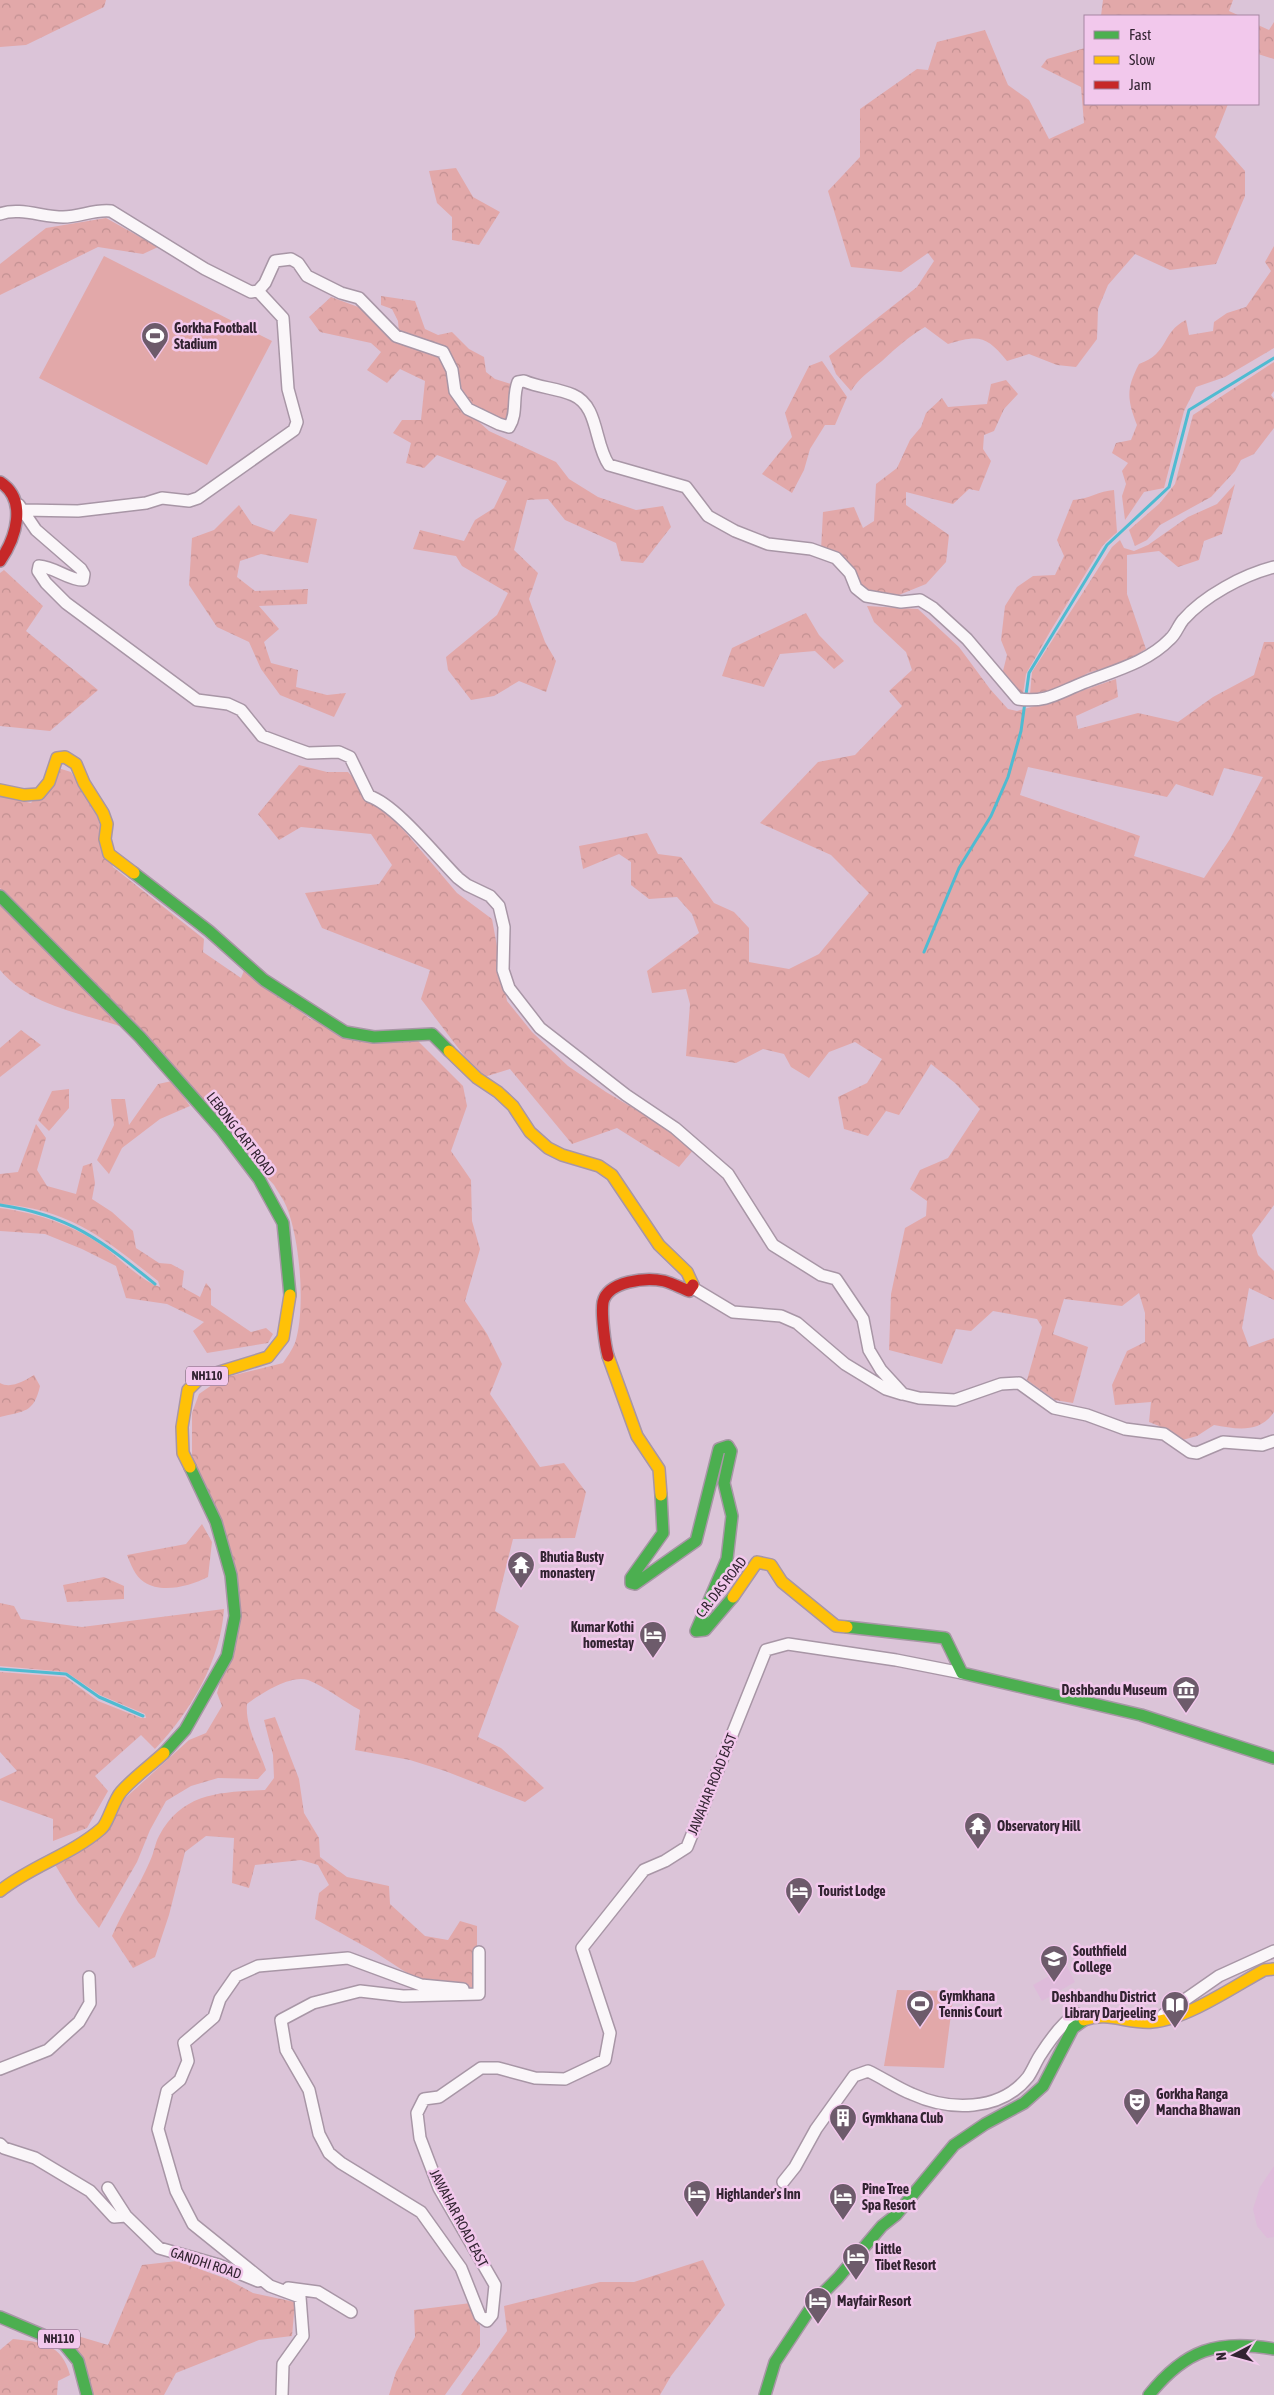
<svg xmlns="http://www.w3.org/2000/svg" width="1274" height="2395" font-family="'Asap Condensed',sans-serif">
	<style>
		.built { fill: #debbda }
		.forest { fill: url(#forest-crowns); fill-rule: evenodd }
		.park { fill: #e2a8a9 }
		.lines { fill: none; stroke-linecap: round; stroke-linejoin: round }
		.stream { stroke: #4fbbd1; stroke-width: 3 }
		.street-casing { stroke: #a896a6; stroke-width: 14 }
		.fast-casing { stroke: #a896a6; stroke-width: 14 }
		.slow-casing { stroke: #a896a6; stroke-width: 14 }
		.jam-casing { stroke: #a896a6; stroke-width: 14 }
		.street { stroke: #faf6f9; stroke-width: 11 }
		.fast { stroke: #4caf50; stroke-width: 11 }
		.slow { stroke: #ffc107; stroke-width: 11 }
		.jam { stroke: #c62828; stroke-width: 11 }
		.labels { text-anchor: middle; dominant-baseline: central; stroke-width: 5; stroke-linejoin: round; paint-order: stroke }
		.shield { fill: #f2c8ec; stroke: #6c5469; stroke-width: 1 }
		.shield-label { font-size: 12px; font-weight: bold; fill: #322331 }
		.poi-label { font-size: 14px; font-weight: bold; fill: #322331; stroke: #f2c8ec; text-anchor: start }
		.street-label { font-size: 14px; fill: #322331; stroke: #f2c8ec }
	</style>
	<defs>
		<pattern id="forest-crowns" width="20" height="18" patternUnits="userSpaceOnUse" patternTransform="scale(1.25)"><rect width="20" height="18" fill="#e2a8a9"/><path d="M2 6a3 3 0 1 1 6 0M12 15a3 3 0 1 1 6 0" fill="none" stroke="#c29092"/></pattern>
	</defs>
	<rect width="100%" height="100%" fill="#dbc4d8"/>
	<path class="built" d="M1067 1966 1075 1982 1042 2001 1033 1985Z
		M1274 2166V2237L1267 2238 1257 2226 1253 2209 1260 2187Z"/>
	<path class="forest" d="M0 0H106L104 7 26 45 0 47Z
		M1103 0H1233L1229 11 1240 16H1101Z
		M1274 22V59L1258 54V25L1269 30Z
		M985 30 1008 85 1029 100 1049 139 1084 123 1081 87 1041 67 1047 59 1085 48V104H1228L1215 137 1245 171V196L1216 264 1170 270 1135 254 1108 285 1098 309 1097 339 1076 367 1057 365 1029 354 1007 361C987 336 979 334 948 344L925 327C908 337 896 348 882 361 870 371 860 377 851 391L836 374 829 356 917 287 934 261 928 253 901 272 851 267 828 191 860 157V109L917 69 928 70 937 42Z
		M456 168 473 197 500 212 479 245 452 240V217L437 203 429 171Z
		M106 218 158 247 143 254 98 247 0 295V264L46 228Z
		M1274 246V348L1225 377 1196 387 1184 411 1164 488 1144 492 1125 520 1122 496 1126 484 1122 471 1128 463 1112 453 1116 443 1131 440 1137 425C1127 399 1126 389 1139 364 1170 353 1161 332 1186 320L1189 335 1213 331 1214 322 1227 313 1246 307 1271 271 1265 262Z
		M381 296 415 301 425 329 438 335 452 332 469 349 484 357 486 372 495 379 511 384 510 418 503 421C468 404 465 403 454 365L399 333 398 321 392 309 381 305Z
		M331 297 361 308 381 326 441 355 469 413 489 431 556 462 569 479 598 497 636 510 663 506 671 527 643 563 621 561 616 543 565 520 548 499 527 500 514 550 538 573 529 599 545 642 556 661 546 692 519 681 494 696 471 700 448 670 446 657 497 615 508 593 462 566 456 556 413 549 420 530 464 541 475 520 494 508 507 481 437 455 424 468 406 463 411 443 393 433 402 420H421L425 381 400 369 387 383 367 370 381 352 371 343 320 332 309 317Z
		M822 361 847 397 835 425H825L810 449 804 470 792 493 762 474 792 437 785 413 809 366Z
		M1274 362V391L1271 395 1274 399V428L1254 454 1241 460 1235 471 1211 497 1160 525 1147 540 1135 546 1129 530 1160 503 1175 484 1193 415Z
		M1006 380 1018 394 1004 409 994 431 984 435 983 449 991 461 979 491 969 489 953 504 906 492V505L949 535 946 562 926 584 894 597 863 591 821 550 823 512 854 507 863 528 874 521 876 484 897 468 910 440 921 427 926 413 942 398 948 407 987 404 991 384Z
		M1235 484 1222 534 1204 541 1199 560 1178 567 1159 551 1127 555V594L1146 649 1124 662 1088 673 1058 691 1040 696 1030 694 1032 672 1112 547 1120 540 1124 548 1134 551 1148 545 1188 517 1217 504Z
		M1114 490 1117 532 1103 545 1051 630 1026 674 1023 694H1017L1002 675 1007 655 1001 640 1005 606 1017 587 1033 576 1055 575 1064 556 1057 540 1073 500C1089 499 1099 491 1114 490Z
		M239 505 252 524 274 532 290 514 317 519 308 563 261 554 240 561 237 577 255 591 308 589 307 604 259 606 279 629 264 642 271 663 298 670 296 687 327 695 346 693 334 717 280 695 261 669 249 642 217 627 189 585 192 538 214 530Z
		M4 570 43 606 26 631 98 690 50 731 0 726V573Z
		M867 606 918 609 959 647 990 689 1008 709 1017 711 1049 702 1116 679 1118 697 1076 716 1078 729 1138 713 1178 722 1213 697 1254 675 1264 642H1274V1205L1252 1235 1258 1255 1274 1271V1300L1249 1288 1242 1328 1249 1347 1274 1338V1412C1259 1434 1236 1429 1214 1425L1197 1436 1168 1444 1159 1426 1149 1422 1151 1402 1115 1405 1112 1385 1127 1351 1145 1342V1313L1139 1293 1122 1306 1064 1299 1053 1334 1088 1347 1073 1403 1055 1400 1027 1380 1042 1327 1037 1319 993 1311 971 1331 956 1329 942 1364 889 1350 891 1294 905 1228 926 1216 927 1201 910 1189 920 1170 948 1158 980 1109 955 1083 931 1064 899 1115 886 1111 868 1136 844 1129 838 1097 867 1083 882 1059 855 1042 829 1052 809 1078 791 1067 784 1054 763 1049 736 1063 686 1056 690 1004 686 989 652 993 647 971 699 933 692 914 677 897 649 899 631 885V862L619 854 583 869 579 846 647 833 658 854 681 857 714 903 734 912 749 928V962L789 969 819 954 869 893 831 855 760 823 818 762 855 755 902 706 889 691 912 670 906 652 874 622ZM1028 767 1167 797 1176 784 1213 796 1224 768 1263 777 1230 839 1204 878 1134 856 1140 836 1020 795Z
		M806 613 819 635 844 661 834 669 815 651 780 654 764 687 722 676 732 648Z
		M299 765 327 772H348L407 834 457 893 492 919 507 1001 532 1032 568 1066 606 1092 674 1132 694 1149 679 1167 617 1128 572 1144 510 1069 481 1078 421 999 430 970 322 928 305 893 379 884 392 865 371 834 301 827 279 840 258 814Z
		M58 768 71 772 97 816 113 867 204 939 203 952 241 978 245 968 310 1019 416 1039 463 1086 467 1106 451 1151 471 1180 472 1221 480 1249 465 1301 487 1334 502 1364 490 1394 540 1467 564 1463 586 1492 575 1538 513 1539 495 1611 519 1626 478 1737 501 1748 544 1788 525 1802 445 1771 410 1760 355 1750 360 1710C343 1701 326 1687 308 1680 291 1674 260 1694 247 1704 245 1727 259 1748 266 1770L258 1779 218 1778 191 1786 166 1801 150 1830 137 1862 99 1928 78 1902 54 1863 189 1740 206 1733 222 1706 217 1693 238 1617 192 1455V1413L199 1394 222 1378 283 1363C287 1357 292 1350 295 1343 306 1309 300 1241 287 1208 284 1200 278 1192 274 1185L0 888V795L31 803Z
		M0 904 120 1026C79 1013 29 1005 0 970Z
		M21 1030 41 1045 0 1077V1048Z
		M172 1081 190 1106 160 1119 122 1148 109 1174 97 1160 114 1125 111 1099H125L129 1125 158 1084Z
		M69 1089V1108L49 1131 38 1120 52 1091Z
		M36 1124 46 1138 37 1170 47 1186 76 1194 83 1166 92 1163 95 1183 92 1199 112 1212 133 1231 136 1248 159 1263 171 1264 184 1271 182 1287 200 1297 206 1283 211 1289V1305L251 1332 266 1328 273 1334 268 1343 207 1353 193 1331 204 1322 167 1304 126 1298 116 1266 82 1249 45 1234 0 1231V1208C38 1213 76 1226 107 1249 121 1260 143 1282 160 1287L158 1281C105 1239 70 1209 0 1204V1174L18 1172Z
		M34 1375 40 1386C34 1413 24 1411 0 1417V1383C11 1389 24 1381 34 1375Z
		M202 1524 212 1542 208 1577C190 1586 162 1594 144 1582 135 1576 131 1565 127 1555L186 1544Z
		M104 1577 124 1586V1599L67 1602 63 1585Z
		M0 1603 14 1606 21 1619 82 1627 224 1609C221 1660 190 1713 155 1749L141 1735 95 1776 108 1791 87 1828 53 1841V1819L0 1800V1779L17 1771 0 1752V1672L65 1677 98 1701 141 1718H146L145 1714 100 1695 66 1672 0 1666Z
		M275 1717 299 1779 304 1813 319 1838 320 1857 347 1877 389 1886 390 1904 425 1936 448 1940 460 1921 477 1926V1989L454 1983 421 1982 373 1951 315 1919 319 1893 329 1885 318 1865 301 1860 255 1865 249 1888 232 1883 234 1838 206 1836 185 1852 169 1915 155 1957 133 1968 112 1936C123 1910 139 1887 150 1861 154 1853 155 1843 159 1836 182 1792 221 1792 265 1790L274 1778 273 1755 264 1720Z
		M703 2260 725 2305 671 2376 660 2395H461L507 2331 504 2306 600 2282H634Z
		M177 2261 227 2279 253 2293 295 2302 292 2336 259 2340 176 2373 164 2395H91L54 2329 108 2345 142 2265Z
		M471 2303 480 2326V2346L445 2395H389L396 2372 415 2337 414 2310Z
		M13 2339C42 2342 62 2344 70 2375L58 2381 57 2395H0V2350Z"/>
	<path class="park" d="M104 256 272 341 207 465 39 378Z
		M897 1990 954 1991 944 2068 884 2066Z"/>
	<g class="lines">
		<path class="stream" d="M924 952 959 868 991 816 1008 777 1021 731 1029 673 1107 545 1169 487 1189 410 1274 358
			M0 1205C70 1215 102 1241 155 1284
			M0 1669 66 1674 99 1697 143 1716"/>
		<defs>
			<path id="street" d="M0 214C19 207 43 217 63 217 80 217 94 209 111 211L205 269 251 292 258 291 265 283 275 261 291 259 298 263 307 276 341 293 359 298 396 336 443 352 452 370 455 391 468 409 499 424 509 427C518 413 512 397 518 382L524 381C540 388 557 388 573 395 599 406 594 444 609 465L686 487 708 516 735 531 768 544 811 549 836 558 850 573 856 588 866 596 901 602 920 600 933 608 967 639 1018 699C1046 703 1058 693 1083 683 1113 671 1147 663 1170 639 1176 634 1178 626 1183 620 1204 596 1243 575 1274 567
				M19 505 36 530 81 569 84 574 83 580C68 580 55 567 39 566L38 571 46 583 66 603 197 700 228 704 241 710 262 736 294 748 308 753 339 752 350 757 369 796C396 805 436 856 458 878L467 885 490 896 499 906 504 927 503 970 509 988 540 1028 626 1095 675 1128 728 1174 773 1245 821 1275 836 1279 863 1319 869 1350 881 1370 903 1394 919 1398 955 1400 1001 1384 1019 1383 1054 1408 1087 1415 1125 1429 1164 1434 1190 1452 1197 1453 1223 1442 1262 1445 1274 1441
				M23 510 78 511 146 503 162 498 189 501 198 498 294 430 297 422 288 389 283 318 258 291
				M693 1288 733 1312 781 1316 797 1323 845 1364 886 1389 902 1394
				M479 1952V1994
				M479 1994 403 1996 360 1991 313 2003 281 2020 286 2050 309 2090 319 2134 329 2153 341 2163 421 2212 461 2268 480 2316 487 2321 492 2315 495 2285 439 2188 420 2138 417 2113 424 2099 439 2097 481 2068H498L535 2078 565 2079 605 2060 610 2033 582 1948 644 1870 665 1861 687 1847 766 1650 788 1644 896 1660 962 1673
				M1163 2015 1219 1976 1274 1951
				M0 2069 48 2050 79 2022 90 2003 89 1977
				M0 2144 4 2148 35 2158 90 2191 114 2217 126 2216 159 2248 219 2265 258 2281
				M783 2182 795 2167 816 2129 854 2076 868 2071C883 2078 897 2088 912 2094 949 2111 1000 2112 1028 2077 1033 2070 1036 2061 1041 2054 1050 2040 1062 2023 1076 2014L1086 2017
				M108 2188 126 2216
				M288 2288 318 2292 351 2312
				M282 2395 283 2364 303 2336 300 2297 270 2286 193 2224 176 2191 158 2129 167 2091 180 2080 188 2061 184 2043 214 2017 220 1999 236 1976 258 1966 348 1958 421 1985 463 1989"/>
			<path id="fast" d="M134 873 209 931 264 980 345 1032 374 1037 432 1034 449 1051
				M0 896 140 1037 221 1129 259 1179 283 1223 290 1295
				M661 1495 663 1533 631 1578V1583L635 1584 696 1541 719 1449 728 1446 731 1451 724 1483 732 1516 727 1559 696 1631 705 1630 733 1597
				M847 1627 945 1638 962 1673 1141 1715 1274 1758
				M164 1753 185 1730 227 1656 235 1616 231 1575 216 1522 190 1467
				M0 2317 64 2344 78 2361 87 2395
				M765 2395 775 2362 816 2300 838 2278 882 2226 896 2215 954 2145 985 2124 1024 2103 1043 2086 1073 2028 1084 2020
				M1149 2395C1185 2350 1217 2339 1274 2349"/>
			<path id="slow" d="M0 790 24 795 39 794 49 782 57 758 65 757 76 764 84 783 103 813 107 824 105 839 109 854 134 873
				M449 1051 477 1078 498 1092 513 1106 530 1132 548 1148 562 1155 599 1166 612 1175 659 1245 687 1272 693 1285
				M608 1356 637 1436 659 1469 661 1495
				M190 1467 183 1453 182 1427 188 1390 200 1378 268 1357 283 1338 290 1295
				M733 1597 757 1562 771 1565 782 1582 836 1626 847 1627
				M0 1891C31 1866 71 1855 101 1829 108 1824 113 1801 121 1792 133 1778 150 1766 164 1753
				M1084 2020C1107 2011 1129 2024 1152 2022 1185 2020 1235 1986 1264 1970L1274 1969"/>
			<path id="jam" d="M0 482C28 500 16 538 0 561
				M608 1356C605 1345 601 1314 603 1302 608 1281 646 1277 664 1281 672 1283 681 1288 689 1291L693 1285"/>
		</defs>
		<use href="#street" class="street-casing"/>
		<use href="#fast" class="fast-casing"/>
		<use href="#slow" class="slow-casing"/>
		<use href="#jam" class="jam-casing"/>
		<use href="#street" class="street"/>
		<use href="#fast" class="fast"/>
		<use href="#slow" class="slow"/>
		<use href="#jam" class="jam"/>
	</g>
	<defs>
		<symbol id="stadium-pin" viewBox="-11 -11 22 30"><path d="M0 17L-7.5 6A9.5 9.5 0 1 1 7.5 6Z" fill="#6d5b6b" stroke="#f2c8ec"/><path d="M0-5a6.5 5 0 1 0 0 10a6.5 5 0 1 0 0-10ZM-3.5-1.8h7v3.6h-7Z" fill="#fff"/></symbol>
		<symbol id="temple-pin" viewBox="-11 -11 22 30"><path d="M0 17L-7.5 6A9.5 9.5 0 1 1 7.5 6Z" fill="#6d5b6b" stroke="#f2c8ec"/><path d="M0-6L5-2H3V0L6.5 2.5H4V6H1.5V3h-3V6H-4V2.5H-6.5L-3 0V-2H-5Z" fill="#fff"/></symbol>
		<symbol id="hotel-pin" viewBox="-11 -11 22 30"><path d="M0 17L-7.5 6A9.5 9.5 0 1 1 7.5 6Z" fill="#6d5b6b" stroke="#f2c8ec"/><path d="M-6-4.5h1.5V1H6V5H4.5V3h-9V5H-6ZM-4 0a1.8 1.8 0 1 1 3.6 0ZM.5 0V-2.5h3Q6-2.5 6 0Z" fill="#fff"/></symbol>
		<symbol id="museum-pin" viewBox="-11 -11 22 30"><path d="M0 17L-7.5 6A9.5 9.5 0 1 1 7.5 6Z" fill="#6d5b6b" stroke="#f2c8ec"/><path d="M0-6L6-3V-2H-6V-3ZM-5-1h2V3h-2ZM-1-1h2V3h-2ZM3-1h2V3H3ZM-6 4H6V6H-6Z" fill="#fff"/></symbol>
		<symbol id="university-pin" viewBox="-11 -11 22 30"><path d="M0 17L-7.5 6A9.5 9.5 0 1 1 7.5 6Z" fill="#6d5b6b" stroke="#f2c8ec"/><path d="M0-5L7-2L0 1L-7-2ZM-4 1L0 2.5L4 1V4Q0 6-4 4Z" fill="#fff"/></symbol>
		<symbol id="library-pin" viewBox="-11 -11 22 30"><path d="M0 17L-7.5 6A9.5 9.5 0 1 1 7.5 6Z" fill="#6d5b6b" stroke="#f2c8ec"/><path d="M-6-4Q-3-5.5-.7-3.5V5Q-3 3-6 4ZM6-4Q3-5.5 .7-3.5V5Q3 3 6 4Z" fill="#fff"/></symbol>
		<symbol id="theatre-pin" viewBox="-11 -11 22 30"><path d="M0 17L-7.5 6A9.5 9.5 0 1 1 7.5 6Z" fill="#6d5b6b" stroke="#f2c8ec"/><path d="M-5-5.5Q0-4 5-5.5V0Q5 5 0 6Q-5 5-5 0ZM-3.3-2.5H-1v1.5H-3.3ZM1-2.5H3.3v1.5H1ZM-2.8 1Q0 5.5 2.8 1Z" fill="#fff"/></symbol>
		<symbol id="building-pin" viewBox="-11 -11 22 30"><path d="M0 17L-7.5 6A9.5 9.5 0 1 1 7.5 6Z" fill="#6d5b6b" stroke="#f2c8ec"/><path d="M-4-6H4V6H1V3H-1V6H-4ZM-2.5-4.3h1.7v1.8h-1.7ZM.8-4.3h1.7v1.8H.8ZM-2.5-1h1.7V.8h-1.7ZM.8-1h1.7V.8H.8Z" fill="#fff"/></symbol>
	</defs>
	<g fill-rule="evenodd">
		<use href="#stadium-pin" x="139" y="320" width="32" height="43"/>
		<use href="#temple-pin" x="505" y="1549" width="32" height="43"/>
		<use href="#hotel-pin" x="637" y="1619" width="32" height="43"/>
		<use href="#museum-pin" x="1170" y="1674" width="32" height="43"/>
		<use href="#temple-pin" x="962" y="1810" width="32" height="43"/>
		<use href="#hotel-pin" x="783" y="1875" width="32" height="43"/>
		<use href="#university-pin" x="1038" y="1943" width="32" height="43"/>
		<use href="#stadium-pin" x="904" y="1988" width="32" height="43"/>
		<use href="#library-pin" x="1159" y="1989" width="32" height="43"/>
		<use href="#theatre-pin" x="1121" y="2086" width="32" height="43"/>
		<use href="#building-pin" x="827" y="2102" width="32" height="43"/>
		<use href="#hotel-pin" x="681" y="2178" width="32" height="43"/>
		<use href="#hotel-pin" x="827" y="2181" width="32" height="43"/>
		<use href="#hotel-pin" x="840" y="2241" width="32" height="43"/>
		<use href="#hotel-pin" x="802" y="2285" width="32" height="43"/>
	</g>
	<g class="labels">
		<g class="shield">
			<rect x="186" y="1366.5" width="42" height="19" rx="4"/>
			<rect x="38" y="2329.5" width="42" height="19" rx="4"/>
		</g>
		<g class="shield-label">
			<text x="207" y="1376">NH110</text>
			<text x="59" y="2339">NH110</text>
		</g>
		<g class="poi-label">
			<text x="174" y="328">Gorkha Football<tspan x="174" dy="16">Stadium</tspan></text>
			<text x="540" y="1557">Bhutia Busty<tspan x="540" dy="16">monastery</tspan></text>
			<text x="634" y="1627" text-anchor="end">Kumar Kothi<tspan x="634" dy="16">homestay</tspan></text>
			<text x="1167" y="1690" text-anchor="end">Deshbandu Museum</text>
			<text x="997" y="1826">Observatory Hill</text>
			<text x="818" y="1891">Tourist Lodge</text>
			<text x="1073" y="1951">Southfield<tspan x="1073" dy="16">College</tspan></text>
			<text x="939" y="1996">Gymkhana<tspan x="939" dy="16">Tennis Court</tspan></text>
			<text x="1156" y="1997" text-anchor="end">Deshbandhu District<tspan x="1156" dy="16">Library Darjeeling</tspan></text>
			<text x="1156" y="2094">Gorkha Ranga<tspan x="1156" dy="16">Mancha Bhawan</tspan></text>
			<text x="862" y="2118">Gymkhana Club</text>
			<text x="862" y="2189">Pine Tree<tspan x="862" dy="16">Spa Resort</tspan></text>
			<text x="716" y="2194">Highlander's Inn</text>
			<text x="875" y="2249">Little<tspan x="875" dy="16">Tibet Resort</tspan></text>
			<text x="837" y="2301">Mayfair Resort</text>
		</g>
		<g class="street-label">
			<text transform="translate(241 1134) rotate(52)">LEBONG CART ROAD</text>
			<text transform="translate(721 1587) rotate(-52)">C.R. DAS ROAD</text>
			<text transform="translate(712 1784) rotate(-68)">JAWAHAR ROAD EAST</text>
			<text transform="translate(459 2218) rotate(62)">JAWAHAR ROAD EAST</text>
			<text transform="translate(206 2263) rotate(18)">GANDHI ROAD</text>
		</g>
	</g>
	<rect x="1084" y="15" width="175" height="90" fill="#f2c8ec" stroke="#a586a1"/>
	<rect x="1094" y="31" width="25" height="8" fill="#4caf50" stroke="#a586a1"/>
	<text x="1129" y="40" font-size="15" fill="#322331">Fast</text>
	<rect x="1094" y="56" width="25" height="8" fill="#ffc107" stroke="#a586a1"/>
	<text x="1129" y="65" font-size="15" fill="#322331">Slow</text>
	<rect x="1094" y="81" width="25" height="8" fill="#c62828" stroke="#a586a1"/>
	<text x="1129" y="90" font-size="15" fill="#322331">Jam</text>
	<g transform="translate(1234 2355) rotate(264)" stroke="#f2c8ec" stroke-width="4" paint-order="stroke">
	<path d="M0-4L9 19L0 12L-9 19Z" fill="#322331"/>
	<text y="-8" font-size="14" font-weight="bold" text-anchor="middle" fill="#322331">N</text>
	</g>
</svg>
